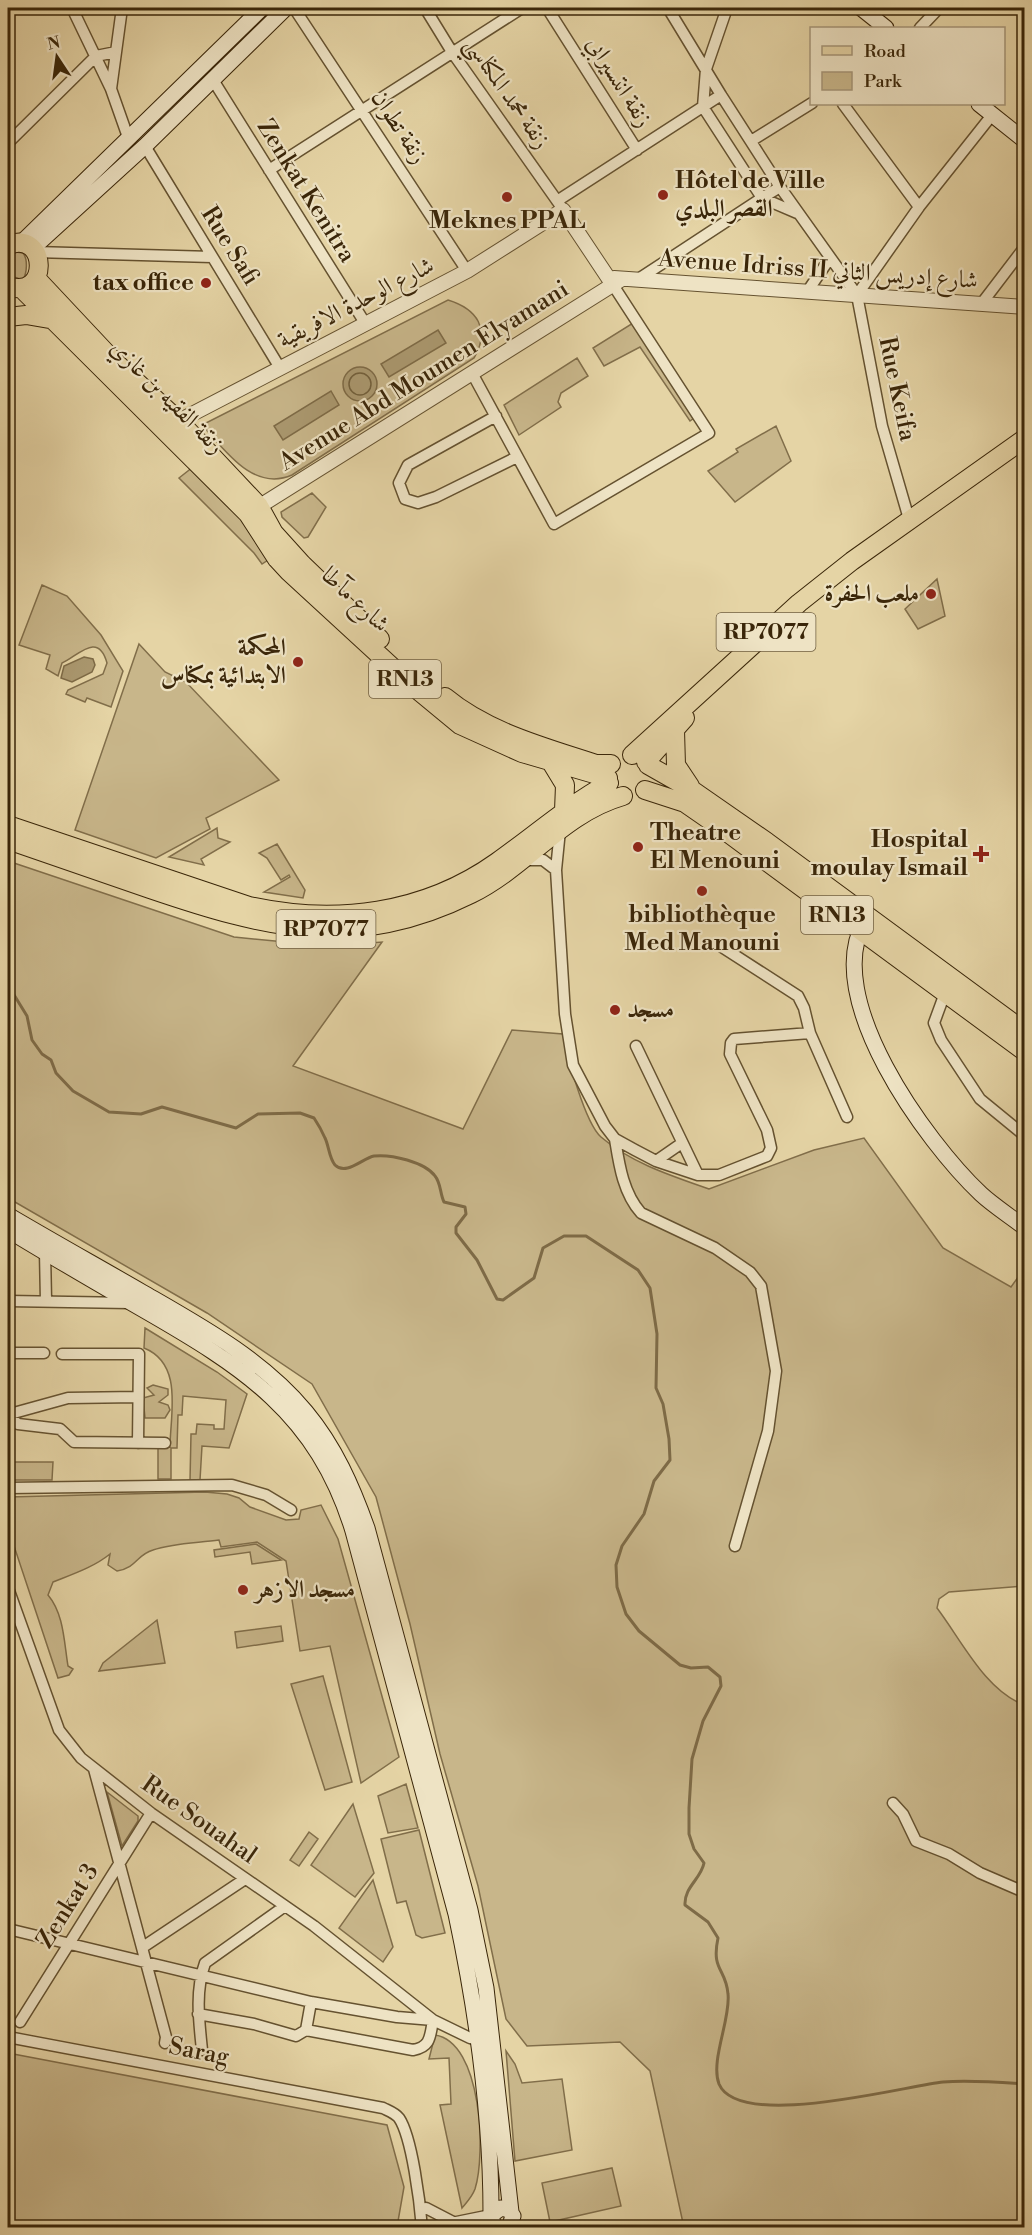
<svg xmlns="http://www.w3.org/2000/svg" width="1032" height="2235" font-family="'Libre Bodoni',Amiri,serif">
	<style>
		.green { fill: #c8b68a; stroke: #816e4a; stroke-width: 1.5 }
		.water { fill: #ab9970; stroke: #7e6b47; stroke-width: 1.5 }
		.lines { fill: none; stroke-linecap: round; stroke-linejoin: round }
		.shore { stroke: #72603c; stroke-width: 1.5 }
		.stream { stroke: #7e6b47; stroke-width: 3 }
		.minor-casing { stroke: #655230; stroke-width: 13 }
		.tertiary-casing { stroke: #655230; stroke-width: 16 }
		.secondary-casing { stroke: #3a2609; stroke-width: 17 }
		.primary-casing { stroke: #3a2609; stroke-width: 20 }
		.minor { stroke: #eee3c4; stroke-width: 10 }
		.tertiary { stroke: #eee3c4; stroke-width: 14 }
		.secondary { stroke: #eee3c4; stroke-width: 15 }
		.primary { stroke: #e5d4a5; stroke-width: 18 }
		.poi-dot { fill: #8f2418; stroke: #eee3c4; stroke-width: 2 }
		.labels { text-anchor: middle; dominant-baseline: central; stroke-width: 4.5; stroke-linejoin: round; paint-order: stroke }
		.shield { fill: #eee3c4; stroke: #705f41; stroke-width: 1.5 }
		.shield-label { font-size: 22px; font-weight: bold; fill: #3a2609 }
		.street-label { font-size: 24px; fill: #3a2609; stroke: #eee3c4 }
		.poi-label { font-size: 24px; font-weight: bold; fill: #3a2609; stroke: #eee3c4; text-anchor: start }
	</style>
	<rect width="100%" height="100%" fill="#e5d4a5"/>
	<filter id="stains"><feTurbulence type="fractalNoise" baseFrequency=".00333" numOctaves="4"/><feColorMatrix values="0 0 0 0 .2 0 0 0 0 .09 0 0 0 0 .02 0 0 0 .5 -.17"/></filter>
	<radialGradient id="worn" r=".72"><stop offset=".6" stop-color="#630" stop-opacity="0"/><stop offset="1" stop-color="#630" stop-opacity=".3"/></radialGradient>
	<path class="green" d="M16 252 23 253C28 259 27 273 23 280L11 276V257Z
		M448 300C477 309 491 329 474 358L292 475C253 492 225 450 202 425Z
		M633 323 694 418 690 421 640 347 604 366 593 348Z
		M577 358 588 376 561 393 558 402 561 407 519 435 504 405Z
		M776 426 791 461 735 502 708 471 738 452 736 449Z
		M193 467 232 506 268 560 262 564 254 553 179 478Z
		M312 493 326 507 308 537 304 538 282 517 281 512Z
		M937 579 945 616 918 629 905 609Z
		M42 585 67 596 101 635 123 671 111 707 87 698 85 702 66 694 68 690 103 674 107 663C98 630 77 657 62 663L58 676 46 669 50 655 19 645Z
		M139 644 165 672 186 682 279 780 206 818 210 829 156 858 75 830Z
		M217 828 218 838 230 842 201 859 204 865 169 857Z
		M277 844 305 890 303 898 264 892 290 877 289 875 281 880 267 858 259 853Z
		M8 861 234 937 327 946 382 942 293 1066 463 1129 512 1030 563 1034C567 1056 585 1123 601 1137 631 1163 672 1176 709 1189L814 1150 864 1138 943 1248 1011 1287 1024 1269V1586L949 1592 939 1599 937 1608C962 1641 985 1690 1024 1705V2227H672L683 2223 650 2071 620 2042 527 2046 506 2019 478 1886 440 1754 410 1624 376 1497 312 1384 207 1313 8 1198Z
		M145 1328 217 1372 247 1394 229 1448 202 1446 200 1480 190 1481 191 1434H196L197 1424 214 1425V1429H224L226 1400 183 1396 182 1415H178L177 1448H171V1479H158V1448L170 1447C170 1415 184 1364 144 1348Z
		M153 1385 168 1389V1395L159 1402 168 1405 170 1410 165 1418H145L143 1398 154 1395 147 1388Z
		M8 1462H53L52 1480H8Z
		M205 1492 227 1494 239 1498 250 1507 286 1520 299 1519 301 1510 321 1505 338 1539 399 1757 361 1783 330 1646 300 1651 286 1561 257 1542 221 1547 219 1540C198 1543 173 1543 153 1550 136 1555 138 1567 117 1571L108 1565 110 1554C94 1567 73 1574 53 1582L48 1595C64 1614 64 1642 68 1666L73 1669 69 1675 58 1678 8 1528V1497Z
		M256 1544 281 1560 252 1564 250 1552 215 1557 214 1550Z
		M157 1620 165 1663 99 1671 103 1663Z
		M281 1626 283 1641 237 1648 235 1632Z
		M323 1676 352 1782 325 1790 291 1684Z
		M406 1784 418 1828 388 1833 378 1796Z
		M107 1792 138 1816V1821L122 1846Z
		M353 1804 374 1873 355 1897 311 1865Z
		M419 1830 445 1933 422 1938 416 1935 406 1901 397 1903 381 1839Z
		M309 1832 318 1839 299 1866 290 1860Z
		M373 1880 393 1947 383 1962 339 1928Z
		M435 2035C482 2042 486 2154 475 2189 472 2197 467 2202 462 2208L440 2105 451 2104 449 2058 429 2059Z
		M506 2051 515 2064 522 2083 562 2079 572 2150 515 2161Z
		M8 2053 387 2125 404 2187 397 2227H8Z
		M612 2168 621 2206 550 2222 542 2183Z"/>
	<path class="water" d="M438 330 446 343 389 377 381 364Z
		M343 384a17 17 0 1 1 34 0a17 17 0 1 1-34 0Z
		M331 391 339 405 283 440 274 426Z
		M84 657 93 659 95 665 92 672 72 682 61 678 64 666Z"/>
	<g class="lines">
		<path class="shore" d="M349 384a11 11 0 1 1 22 0a11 11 0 1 1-22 0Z"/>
		<path class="stream" d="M8 985 27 1016 32 1040 42 1054 51 1060 56 1073 73 1091 109 1112 141 1114 162 1107 236 1128 258 1114 300 1113 314 1118C318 1124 322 1131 325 1138 329 1146 329 1158 335 1165 346 1176 363 1158 374 1156 391 1154 425 1162 435 1176 441 1183 440 1194 444 1202L465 1207 466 1214 456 1227V1233L477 1260 497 1299 503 1300 534 1278 543 1248 564 1236H586L638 1270 650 1288 657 1334 656 1388 663 1404 669 1439 670 1460 654 1481 644 1514 622 1546 616 1565 617 1587 626 1614 639 1631 680 1665 691 1668 708 1667 720 1677 721 1686 703 1721 692 1759 689 1808V1834L694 1849 704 1863C701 1879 684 1887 685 1905L708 1922 718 1938C711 1971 726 1968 728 1994 731 2018 710 2061 719 2084 739 2131 904 2086 943 2082 970 2080 997 2082 1024 2084"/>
		<defs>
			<path id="minor" d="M72 8 111 89 129 140
				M294 8 467 271
				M425 8 452 52 560 205
				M547 8 637 150
				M668 8 721 95
				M920 28 939 8
				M213 80 365 323
				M111 89 122 8
				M843 104 919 207
				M703 107 706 69 727 8
				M751 141 812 103
				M8 143 96 56 116 52
				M145 146 280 368
				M269 170 522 8
				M780 187 857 295 882 426 909 519
				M557 201 721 95 780 187 762 198 703 107
				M35 252 212 257
				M637 280 762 198 797 213
				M807 292 830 258
				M857 295 919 207 992 115
				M982 303 1024 248
				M472 373 554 524 709 433 613 285
				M496 416 408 465 399 483 405 499 418 503 436 497 517 457
				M560 830 556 870 565 1014 573 1065 605 1126 615 1139 635 1150 656 1161 698 1175H719L767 1156 771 1148 767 1130 730 1054 731 1043 734 1039 810 1033 847 1117
				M524 860H543L556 870
				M722 947 798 996 804 1008 810 1033
				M945 993 934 1023 941 1040 980 1099 1024 1135
				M636 1046 698 1175
				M615 1139C619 1164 623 1193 641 1213L715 1248 750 1272 761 1286 776 1371 768 1431 735 1546
				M656 1161 682 1143
				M45 1252 46 1301
				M8 1301 130 1303
				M8 1353H44
				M62 1354H139L138 1443
				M8 1405 13 1420 18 1424 60 1429 74 1442 165 1443
				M10 1414 68 1398 138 1397
				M8 1488 232 1485 266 1495 291 1510
				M8 1588 59 1730 81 1758 151 1813 314 1926 433 2020 470 2038 483 2040
				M94 1769 166 2037 165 2043
				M893 1803 903 1814 916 1841 949 1854 980 1873 1024 1892
				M8 1929 311 2002 397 2017 433 2020C430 2036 431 2047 413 2050L306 2030 296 2036 254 2024 198 2014
				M143 1947 245 1879
				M20 2022 151 1813
				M306 2030 311 2002
				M8 2037 383 2108C389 2111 395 2113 399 2118 412 2137 420 2203 422 2228
				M202 2050C199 2021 195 1991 205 1963L285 1906
				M426 2208 453 2222
				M427 2228 491 2215"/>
			<path id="tertiary" d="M614 278 1024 307
				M171 425 467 271 563 210 613 285
				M252 511 622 279"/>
			<path id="secondary" d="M861 8 886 28
				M979 104 1024 140
				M21 243 262 8
				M32 249 145 146 286 8
				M865 921C820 997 926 1142 981 1194 994 1206 1010 1216 1024 1227
				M8 1215C52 1241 97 1266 142 1292 201 1326 262 1359 306 1412 335 1447 352 1486 367 1528L470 1910 486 1988 511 2212
				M8 1230C52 1257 97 1283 142 1309 243 1367 317 1413 353 1531L456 1914C477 2013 491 2112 491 2214
				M494 2228 491 2215 501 2208 509 2210 513 2216 509 2228"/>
			<path id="primary" d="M8 245C48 229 50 301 8 286
				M36 278 112 359 179 421 259 506 274 533 302 564 380 639
				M21 288 248 514 277 559 289 572 414 687 460 725 522 753 608 778
				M8 317 26 315 55 320
				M445 697C487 732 544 747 596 764H611
				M675 730 676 765 690 786
				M632 755 799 603 852 561 1024 439
				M551 762 565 785 564 811
				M646 762 685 718
				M648 765 692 790 767 842 1024 1031
				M645 790 685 803 724 830 1024 1051
				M8 825 249 906C335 925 424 914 497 862 535 835 569 805 609 783
				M8 840C55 856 102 872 150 889 265 928 354 952 471 894 526 867 563 813 623 796"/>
		</defs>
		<use href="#minor" class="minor-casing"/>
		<use href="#tertiary" class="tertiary-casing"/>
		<use href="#secondary" class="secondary-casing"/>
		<use href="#primary" class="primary-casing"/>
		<use href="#minor" class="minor"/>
		<use href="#tertiary" class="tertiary"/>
		<use href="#secondary" class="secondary"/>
		<use href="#primary" class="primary"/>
	</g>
	<g class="poi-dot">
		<circle cx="663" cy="195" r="6"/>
		<circle cx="507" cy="197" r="6"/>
		<circle cx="206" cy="283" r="6"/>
		<circle cx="931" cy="594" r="6"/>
		<circle cx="298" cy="662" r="6"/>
		<circle cx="638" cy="847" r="6"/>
		<path d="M978 845h6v6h6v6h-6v6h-6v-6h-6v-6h6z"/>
		<circle cx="702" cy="891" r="6"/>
		<circle cx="615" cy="1010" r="6"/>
		<circle cx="243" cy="1590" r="6"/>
	</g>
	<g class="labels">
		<g class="shield">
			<rect x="716.5" y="613" width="99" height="38" rx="4.5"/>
			<rect x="369" y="660" width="72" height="38" rx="4.5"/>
			<rect x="801" y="896" width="72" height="38" rx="4.5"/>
			<rect x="276.5" y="910" width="99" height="38" rx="4.5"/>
		</g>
		<g class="shield-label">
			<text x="766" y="632">RP7077</text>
			<text x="405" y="679">RN13</text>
			<text x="837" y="915">RN13</text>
			<text x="326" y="929">RP7077</text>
		</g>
		<g class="street-label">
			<text transform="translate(619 82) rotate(58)">زنقة انتسيرابي</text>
			<text transform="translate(507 93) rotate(55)">زنقة محمد المكناسي</text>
			<text transform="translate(399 127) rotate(57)">زنقة تطوان</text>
			<text transform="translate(306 191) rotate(58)">Zenkat Kenitra</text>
			<text transform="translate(230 246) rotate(58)">Rue Safi</text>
			<text transform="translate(818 270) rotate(4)">Avenue Idriss II شارع إدريس الثاني</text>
			<text transform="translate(356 303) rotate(-27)">شارع الوحدة الافريقية</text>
			<text transform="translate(424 376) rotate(-32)">Avenue Abd Moumen Elyamani</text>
			<text transform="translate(897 389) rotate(78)">Rue Keifa</text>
			<text transform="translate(167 397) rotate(45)">زنقة الفقيه بن غازي</text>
			<text transform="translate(355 600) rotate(43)">شارع مآطا</text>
			<text transform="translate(199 1820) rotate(35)">Rue Souahal</text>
			<text transform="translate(68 1906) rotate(-58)">Zenkat 3</text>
			<text transform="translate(199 2052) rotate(11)">Sarag</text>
		</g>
		<g class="poi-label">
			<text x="675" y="181">Hôtel de Ville<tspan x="675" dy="28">القصر البلدي</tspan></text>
			<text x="507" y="221" text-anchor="middle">Meknes PPAL</text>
			<text x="194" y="283" text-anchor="end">tax office</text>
			<text x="919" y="594" text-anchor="end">ملعب الحفرة</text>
			<text x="286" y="648" text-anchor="end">المحكمة<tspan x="286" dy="28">الابتدائية بمكناس</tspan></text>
			<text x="650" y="833">Theatre<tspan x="650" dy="28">El Menouni</tspan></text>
			<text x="968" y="840" text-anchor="end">Hospital<tspan x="968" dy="28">moulay Ismail</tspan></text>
			<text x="702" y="915" text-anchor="middle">bibliothèque<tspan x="702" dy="28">Med Manouni</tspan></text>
			<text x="627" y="1010">مسجد</text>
			<text x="255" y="1590">مسجد الازهر</text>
		</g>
	</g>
	<rect width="1032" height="2235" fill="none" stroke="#e5d4a5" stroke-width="30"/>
	<rect x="9" y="9" width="1014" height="2217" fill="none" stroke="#3a2609" stroke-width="3"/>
	<rect x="15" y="15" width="1002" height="2205" fill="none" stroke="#3a2609" stroke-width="1.5"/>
	<rect x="810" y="27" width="195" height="78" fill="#eee3c4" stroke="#a69779" stroke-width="1.5"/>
	<rect x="822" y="46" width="30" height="9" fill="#e5d4a5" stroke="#a69779" stroke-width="1.5"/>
	<text x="864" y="57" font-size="18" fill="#3a2609">Road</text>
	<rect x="822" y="72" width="30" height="18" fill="#c8b68a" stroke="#a69779" stroke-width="1.5"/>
	<text x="864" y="87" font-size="18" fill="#3a2609">Park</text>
	<g transform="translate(57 57) rotate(347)" stroke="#eee3c4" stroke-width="4.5" paint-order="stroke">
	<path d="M0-4.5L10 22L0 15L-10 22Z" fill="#3a2609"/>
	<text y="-9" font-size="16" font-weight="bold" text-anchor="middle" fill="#3a2609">N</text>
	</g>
	<rect width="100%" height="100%" filter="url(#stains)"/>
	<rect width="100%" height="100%" fill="url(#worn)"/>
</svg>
